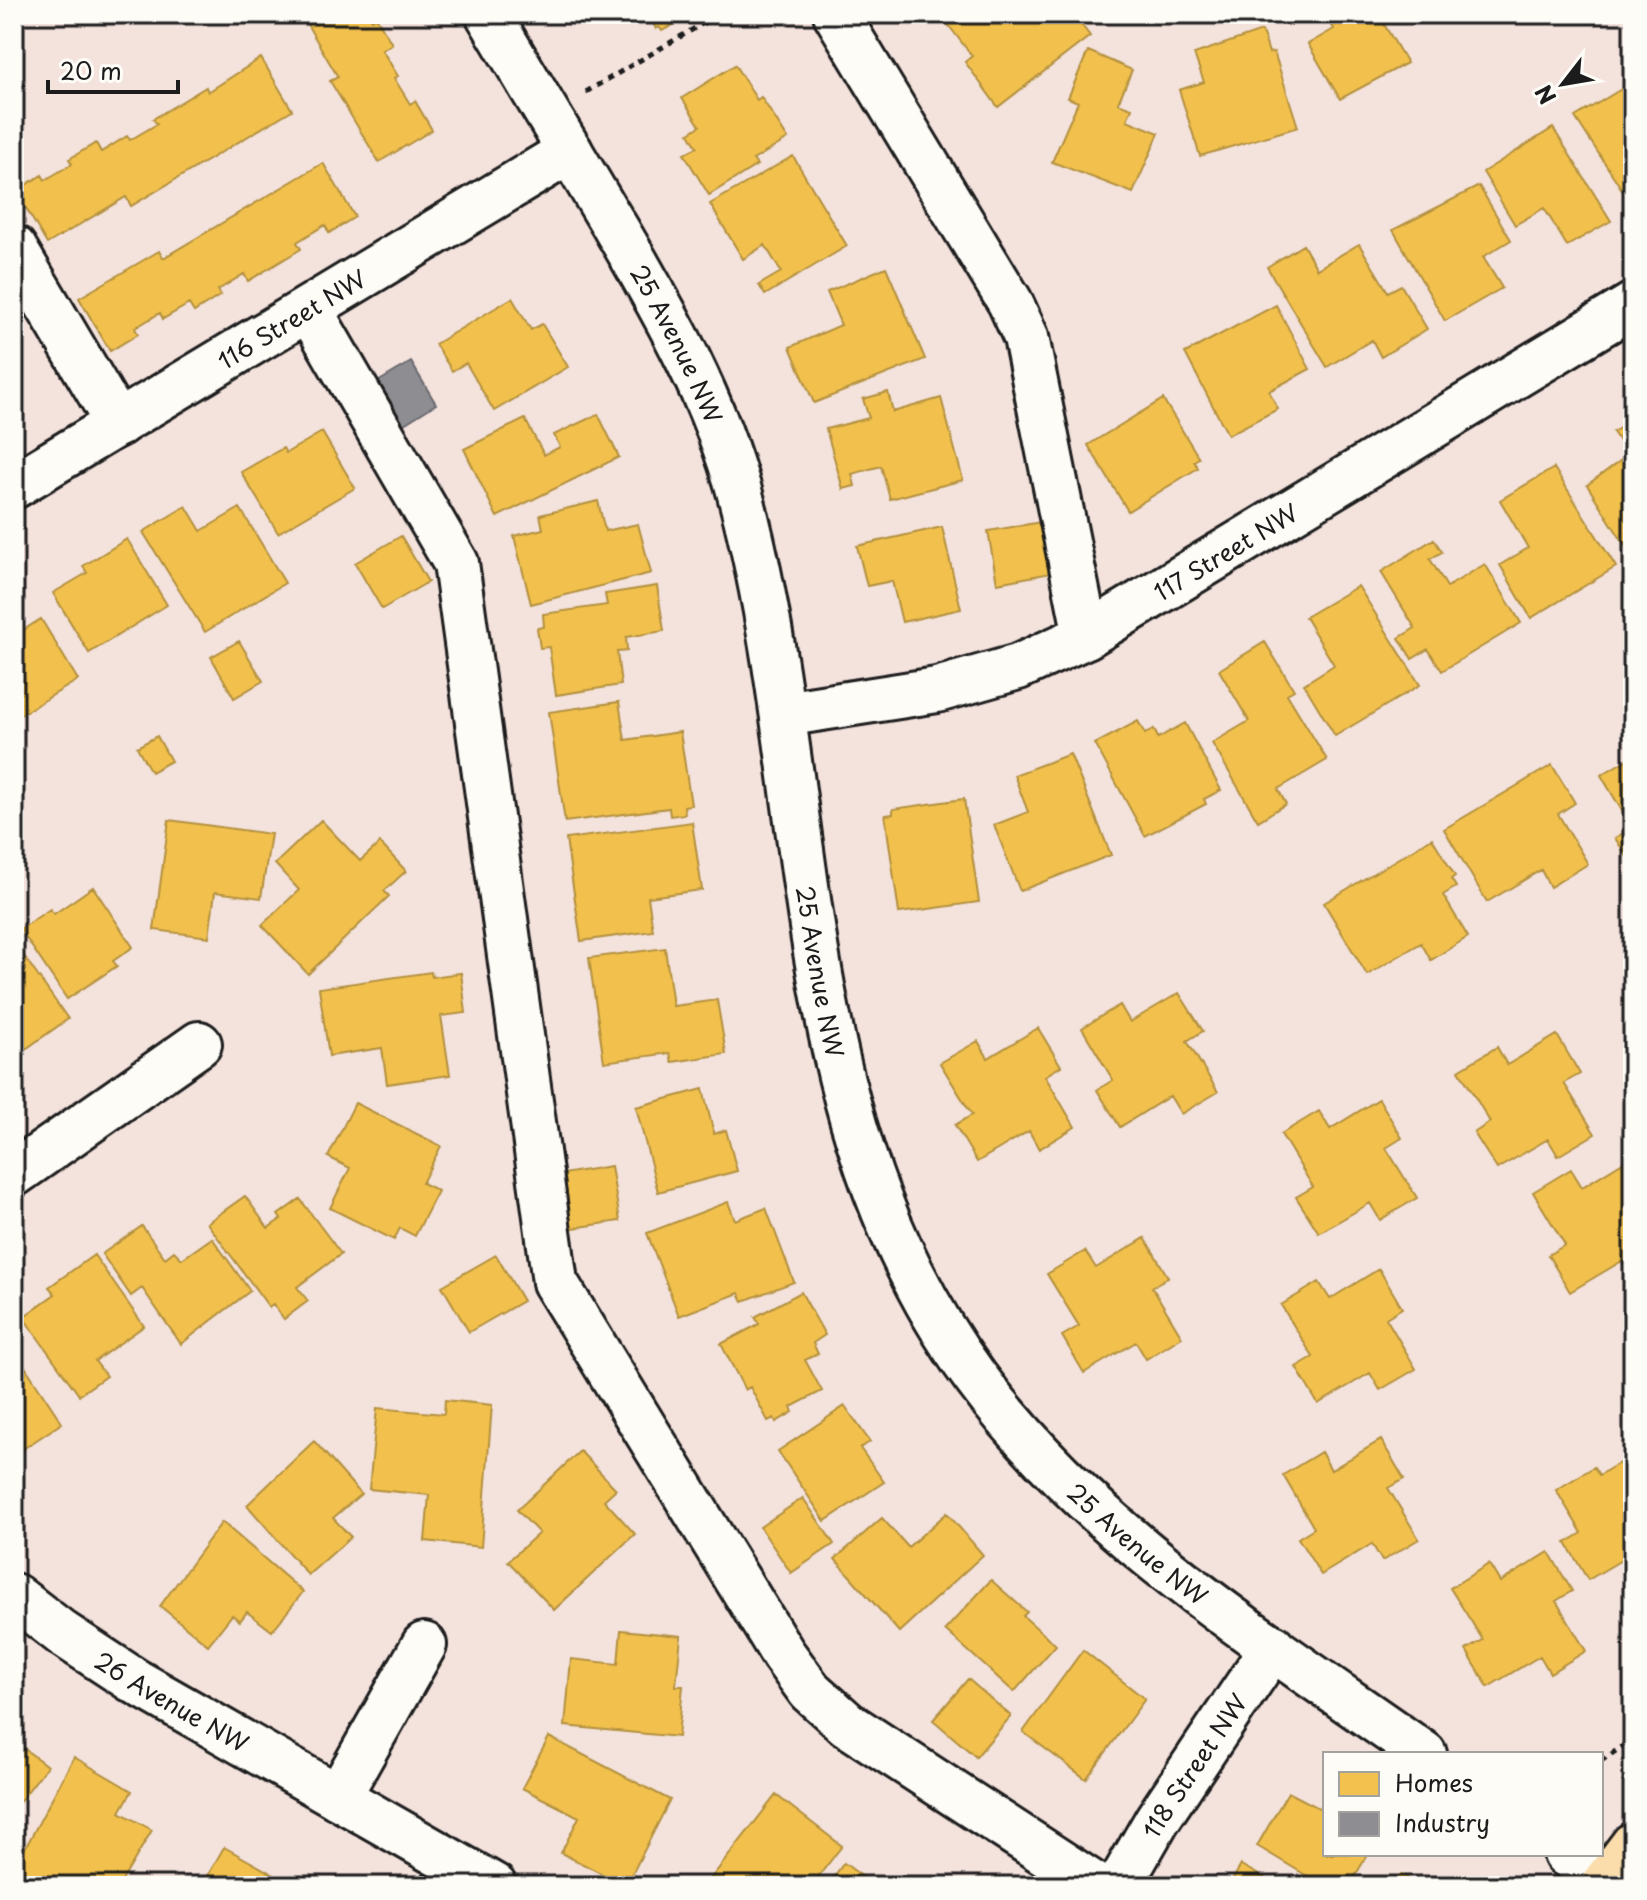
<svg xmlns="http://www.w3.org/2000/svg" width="1647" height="1900" font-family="'Playpen Sans',sans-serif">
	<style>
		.homes { fill: #f2c14e; stroke: #b2903f; stroke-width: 2 }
		.industry { fill: #8d8d92; stroke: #6b6b6f; stroke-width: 2 }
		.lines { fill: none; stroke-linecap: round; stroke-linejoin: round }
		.minor-casing { stroke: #1c1c1c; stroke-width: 50 }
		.major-casing { stroke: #1c1c1c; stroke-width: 50 }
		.path { stroke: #1c1c1c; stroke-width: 5; stroke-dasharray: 6 6; stroke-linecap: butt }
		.minor { stroke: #fdfcf7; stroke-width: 44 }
		.major { stroke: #faddab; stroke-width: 44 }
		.labels { text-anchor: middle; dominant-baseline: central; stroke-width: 8; stroke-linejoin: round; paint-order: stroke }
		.street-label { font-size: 24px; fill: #1c1c1c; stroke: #fdfcf7 }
	</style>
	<rect width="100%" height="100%" fill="#f4e2dd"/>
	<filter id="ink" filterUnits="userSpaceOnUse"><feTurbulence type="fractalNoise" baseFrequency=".0125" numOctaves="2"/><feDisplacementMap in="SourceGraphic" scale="16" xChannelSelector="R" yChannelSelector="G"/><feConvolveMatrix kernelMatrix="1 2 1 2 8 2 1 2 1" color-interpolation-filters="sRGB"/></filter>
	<g filter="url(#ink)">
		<path class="homes" d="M301 14H368L372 20 376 17 392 44 382 50 398 76 394 78 410 104 415 101 432 130 379 162 330 81 338 77Z
			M648 14H693L662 31 659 27 656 29Z
			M940 14H1073L1090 36 998 107 965 62 972 56Z
			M1325 14H1378L1407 63 1340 99 1308 44 1334 29Z
			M1262 31 1269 53 1274 52 1298 127 1200 156 1179 90 1204 82 1194 54Z
			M1088 51 1132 70 1118 103 1132 108 1127 120 1159 133 1133 193 1052 162 1078 102 1068 98Z
			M261 58 292 110 131 206 126 197 47 244 16 191 42 175 45 180 72 164 69 159 96 143 101 152 127 136 130 140 157 124 153 119 206 87 208 92Z
			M735 65 757 100 761 97 788 139 753 160 757 165 709 195 684 154 697 147 689 133 700 126 682 98Z
			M1633 82V204L1632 205 1575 117Z
			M1553 128 1611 221 1567 246 1544 208 1515 225 1483 172Z
			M793 156 847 246 765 295 759 285 781 272 765 245 743 259 710 204Z
			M323 163 355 217 329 233 325 225 297 242 301 249 248 281 244 274 218 290 221 295 194 312 189 304 163 319 160 313 135 328 138 334 110 351 79 298 159 251 163 258Z
			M1479 186 1511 240 1483 257 1502 288 1445 321 1393 230Z
			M1359 244 1388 292 1401 285 1427 329 1381 357 1372 340 1327 367 1267 267 1303 245 1317 269Z
			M886 267 925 359 814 403 790 347 841 325 827 292Z
			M512 298 531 330 542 324 568 367 494 411 466 363 452 371 435 344Z
			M1276 305 1310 369 1269 391 1278 409 1228 435 1185 353Z
			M888 392 893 412 941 398 963 480 890 499 881 466 852 474 855 486 843 489 826 429 869 418 863 399Z
			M1163 399 1199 458 1194 461 1198 468 1128 511 1088 445Z
			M598 414 619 457 497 517 464 449 525 419 544 455 560 447 554 435Z
			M1633 420V543L1626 547 1587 485 1628 455 1613 432Z
			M322 432 355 488 278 533 241 472 283 448 286 453Z
			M1554 468 1616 567 1531 618 1500 565 1528 548 1500 500Z
			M598 501 605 531 638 524 651 573 531 604 514 536 543 529 540 515Z
			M186 506 201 531 240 508 285 583 205 632 143 532Z
			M1042 522 1051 573 997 583 988 531Z
			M942 527 961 609 902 622 892 581 867 586 857 546Z
			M401 536 428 582 382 609 355 563Z
			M127 539 167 605 89 653 53 593 87 573 83 566Z
			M1434 539 1442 552 1430 559 1447 587 1485 564 1521 623 1442 671 1428 649 1412 659 1399 638 1415 628 1381 572Z
			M657 586 664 631 626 637 627 651 617 652 621 685 556 695 549 647 540 648 537 628 544 627 543 614 607 605 605 594Z
			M1358 586 1420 685 1335 736 1304 684 1334 665 1305 617Z
			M41 619 78 680 18 716 14 709V636Z
			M239 641 263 681 234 698 211 657Z
			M1265 642 1294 690 1287 694 1327 760 1278 789 1286 804 1258 821 1212 743 1249 721 1219 670Z
			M619 702 625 740 680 732 691 805 684 806 685 814 670 816 669 808 565 822 549 712Z
			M1138 721 1145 734 1154 729 1158 738 1185 723 1221 790 1204 799 1206 804 1145 836 1095 744Z
			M157 736 171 761 151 772 137 747Z
			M1070 754 1111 855 1020 891 994 825 1028 812 1014 775Z
			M1633 756V866L1615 838 1632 828 1601 775Z
			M1552 765 1575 803 1558 814 1588 864 1550 887 1541 870 1487 902 1444 829Z
			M964 799 979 902 899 913 885 815 893 814V809Z
			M169 820 271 834 261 898 215 892 209 937 154 930Z
			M321 820 360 861 380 843 406 871 384 891 389 896 308 974 262 925 299 890 275 864Z
			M692 822 702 890 648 897 653 931 581 941 566 839Z
			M1432 838 1455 876 1451 879 1456 887 1443 895 1468 937 1431 960 1421 943 1367 975 1324 903Z
			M93 887 133 947 113 961 117 966 67 999 20 929 50 909 54 914Z
			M14 942 68 1019 20 1053 14 1045Z
			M665 948 673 1006 717 1000 726 1054 672 1062 670 1053 604 1062 589 958Z
			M431 972 432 977 461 973 466 1013 441 1016 450 1075 387 1084 382 1048 329 1056 319 988Z
			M1179 993 1203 1031 1187 1041 1218 1092 1181 1114 1170 1096 1120 1127 1097 1090 1113 1080 1082 1028 1120 1005 1130 1022Z
			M1038 1028 1061 1066 1045 1076 1075 1127 1039 1149 1029 1131 977 1162 955 1125 972 1115 940 1063 978 1041 988 1058Z
			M1557 1035 1580 1074 1564 1083 1595 1134 1558 1156 1548 1139 1497 1169 1474 1133 1490 1122 1459 1070 1497 1047 1507 1065Z
			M703 1089 714 1134 726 1130 737 1171 658 1192 636 1107Z
			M1379 1099 1402 1138 1386 1148 1417 1198 1380 1220 1370 1203 1319 1233 1296 1197 1313 1187 1281 1134 1319 1111 1330 1129Z
			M355 1103 441 1146 422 1183 438 1191 415 1236 400 1228 394 1240 330 1208 350 1168 328 1157Z
			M1631 1157 1633 1278 1622 1261 1570 1292 1548 1255 1565 1245 1533 1192 1571 1169 1582 1187Z
			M611 1166 620 1221 566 1229 557 1175Z
			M245 1196 268 1228 281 1219 278 1215 300 1199 341 1254 297 1287 308 1301 284 1319 273 1304 269 1307 207 1223Z
			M728 1202 735 1220 766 1208 794 1282 743 1301 739 1293 679 1316 647 1233Z
			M142 1226 165 1258 174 1251 182 1259 212 1238 250 1291 181 1344 142 1288 131 1296 102 1254Z
			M1145 1238 1168 1277 1152 1287 1182 1337 1146 1359 1136 1342 1084 1373 1062 1336 1079 1326 1047 1274 1085 1251 1096 1268Z
			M94 1255 144 1326 95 1361 106 1376 79 1395 23 1317 55 1294 49 1287Z
			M496 1255 523 1301 469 1332 442 1286Z
			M1379 1269 1402 1308 1386 1318 1416 1369 1380 1390 1370 1373 1318 1404 1296 1367 1313 1357 1281 1305 1319 1282 1330 1299Z
			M801 1292 825 1335 813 1343 818 1354 805 1360 822 1391 791 1407 793 1412 776 1422 774 1418 768 1421 750 1387 745 1390 721 1344 759 1324 755 1317Z
			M14 1350 62 1423 14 1455Z
			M445 1400 492 1405 481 1547 425 1541 429 1495 369 1489 377 1408 444 1414Z
			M845 1406 870 1442 860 1448 884 1482 825 1521 778 1451Z
			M1381 1440 1404 1479 1388 1488 1419 1539 1382 1561 1372 1544 1321 1575 1298 1538 1314 1528 1283 1475 1321 1452 1331 1470Z
			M314 1441 361 1494 333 1518 351 1537 308 1575 247 1505Z
			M580 1451 616 1489 604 1500 635 1534 554 1610 508 1561 539 1533 517 1510Z
			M1633 1455V1553L1588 1580 1566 1543 1582 1533 1556 1490 1594 1467 1599 1475Z
			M803 1498 834 1544 791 1573 760 1527Z
			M947 1513 983 1555 899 1632 835 1559 882 1518 908 1547Z
			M222 1522 303 1592 272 1631 247 1612 240 1621 232 1615 208 1645 160 1606Z
			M1549 1552 1572 1591 1556 1601 1586 1651 1550 1673 1540 1656 1488 1687 1466 1650 1483 1640 1450 1588 1489 1564 1500 1582Z
			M991 1580 1027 1612 1023 1616 1056 1645 1014 1692 945 1630Z
			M621 1630 681 1636 676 1686H683L678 1737 565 1726 571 1659 618 1664Z
			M1083 1650 1145 1699 1086 1779 1023 1732Z
			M968 1679 1011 1716 976 1757 933 1720Z
			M549 1737 670 1800 626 1886 561 1853 579 1817 522 1788Z
			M14 1741 47 1766 14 1809Z
			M74 1757 132 1791 120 1812 152 1830 119 1886H19L14 1883V1869Z
			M1288 1792 1325 1811V1854H1368L1349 1886H1324L1257 1846Z
			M776 1795 842 1846 811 1886H705Z
			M224 1847 283 1880 279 1886H202Z
			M844 1863 875 1886H827Z
			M1241 1865 1278 1886H1229Z
			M1401 1874 1422 1886H1394Z"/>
		<path class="industry" d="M411 362 436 404 396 429 371 386Z"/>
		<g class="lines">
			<defs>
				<g id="minor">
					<path id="s1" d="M488 14C531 85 573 156 615 227 666 314 715 400 741 498 820 796 784 1117 975 1377 1092 1536 1266 1642 1424 1754"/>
					<path d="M836 14 1010 302 1026 337 1086 636"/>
					<path d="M14 248 118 424"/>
					<path d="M309 309 456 563 555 1282 783 1654 810 1691 847 1724 1096 1886"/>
					<path id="s2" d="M14 486 570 151"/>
					<path id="s3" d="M783 714 937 690 1018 667 1086 636 1633 305"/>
					<path d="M14 1174 199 1044"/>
					<path id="s4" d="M14 1596 63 1634 133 1680 494 1886"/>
					<path d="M338 1797 424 1645"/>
					<path d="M1566 1854 1613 1886"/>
					<path id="s5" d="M1119 1886 1157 1820 1273 1647"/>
				</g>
				<path id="major" d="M1602 1886 1633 1845"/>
			</defs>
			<use href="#minor" class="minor-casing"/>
			<use href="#major" class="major-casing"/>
			<path class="path" d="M586 92 719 14
				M1601 1761 1623 1746 1633 1733"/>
			<use href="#minor" class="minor"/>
			<use href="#major" class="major"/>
		</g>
	</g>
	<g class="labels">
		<g class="street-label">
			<text stroke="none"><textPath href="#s2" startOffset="324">116 Street NW</textPath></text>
			<text stroke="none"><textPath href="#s1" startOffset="380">25 Avenue NW</textPath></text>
			<text stroke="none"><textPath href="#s3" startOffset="478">117 Street NW</textPath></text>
			<text stroke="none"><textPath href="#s1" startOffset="1028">25 Avenue NW</textPath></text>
			<text stroke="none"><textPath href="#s1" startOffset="1700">25 Avenue NW</textPath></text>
			<text stroke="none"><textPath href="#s4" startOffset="190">26 Avenue NW</textPath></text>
			<text stroke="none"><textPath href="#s5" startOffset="142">118 Street NW</textPath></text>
		</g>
	</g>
	<rect width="1647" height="1900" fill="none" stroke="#fdfcf7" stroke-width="48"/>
	<rect x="24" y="24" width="1599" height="1852" fill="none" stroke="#1c1c1c" stroke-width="3" filter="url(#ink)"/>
	<rect x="1323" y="1752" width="280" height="104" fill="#fdfcf7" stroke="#a3a29f" stroke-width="2"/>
	<rect x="1339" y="1772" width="40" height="24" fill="#f2c14e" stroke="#a3a29f" stroke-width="2"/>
	<text x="1395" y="1792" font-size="24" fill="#1c1c1c">Homes</text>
	<rect x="1339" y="1812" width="40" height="24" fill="#8d8d92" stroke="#a3a29f" stroke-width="2"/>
	<text x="1395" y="1832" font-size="24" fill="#1c1c1c">Industry</text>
	<g transform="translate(1563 84) rotate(239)" stroke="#fdfcf7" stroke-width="6" paint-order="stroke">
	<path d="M0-6L14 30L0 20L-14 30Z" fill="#1c1c1c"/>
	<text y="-12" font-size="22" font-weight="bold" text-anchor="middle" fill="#1c1c1c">N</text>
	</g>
	<path d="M48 80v12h130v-12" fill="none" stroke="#1c1c1c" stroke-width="4"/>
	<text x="60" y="80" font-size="24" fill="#1c1c1c" stroke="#fdfcf7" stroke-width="6" paint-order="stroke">20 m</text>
</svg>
